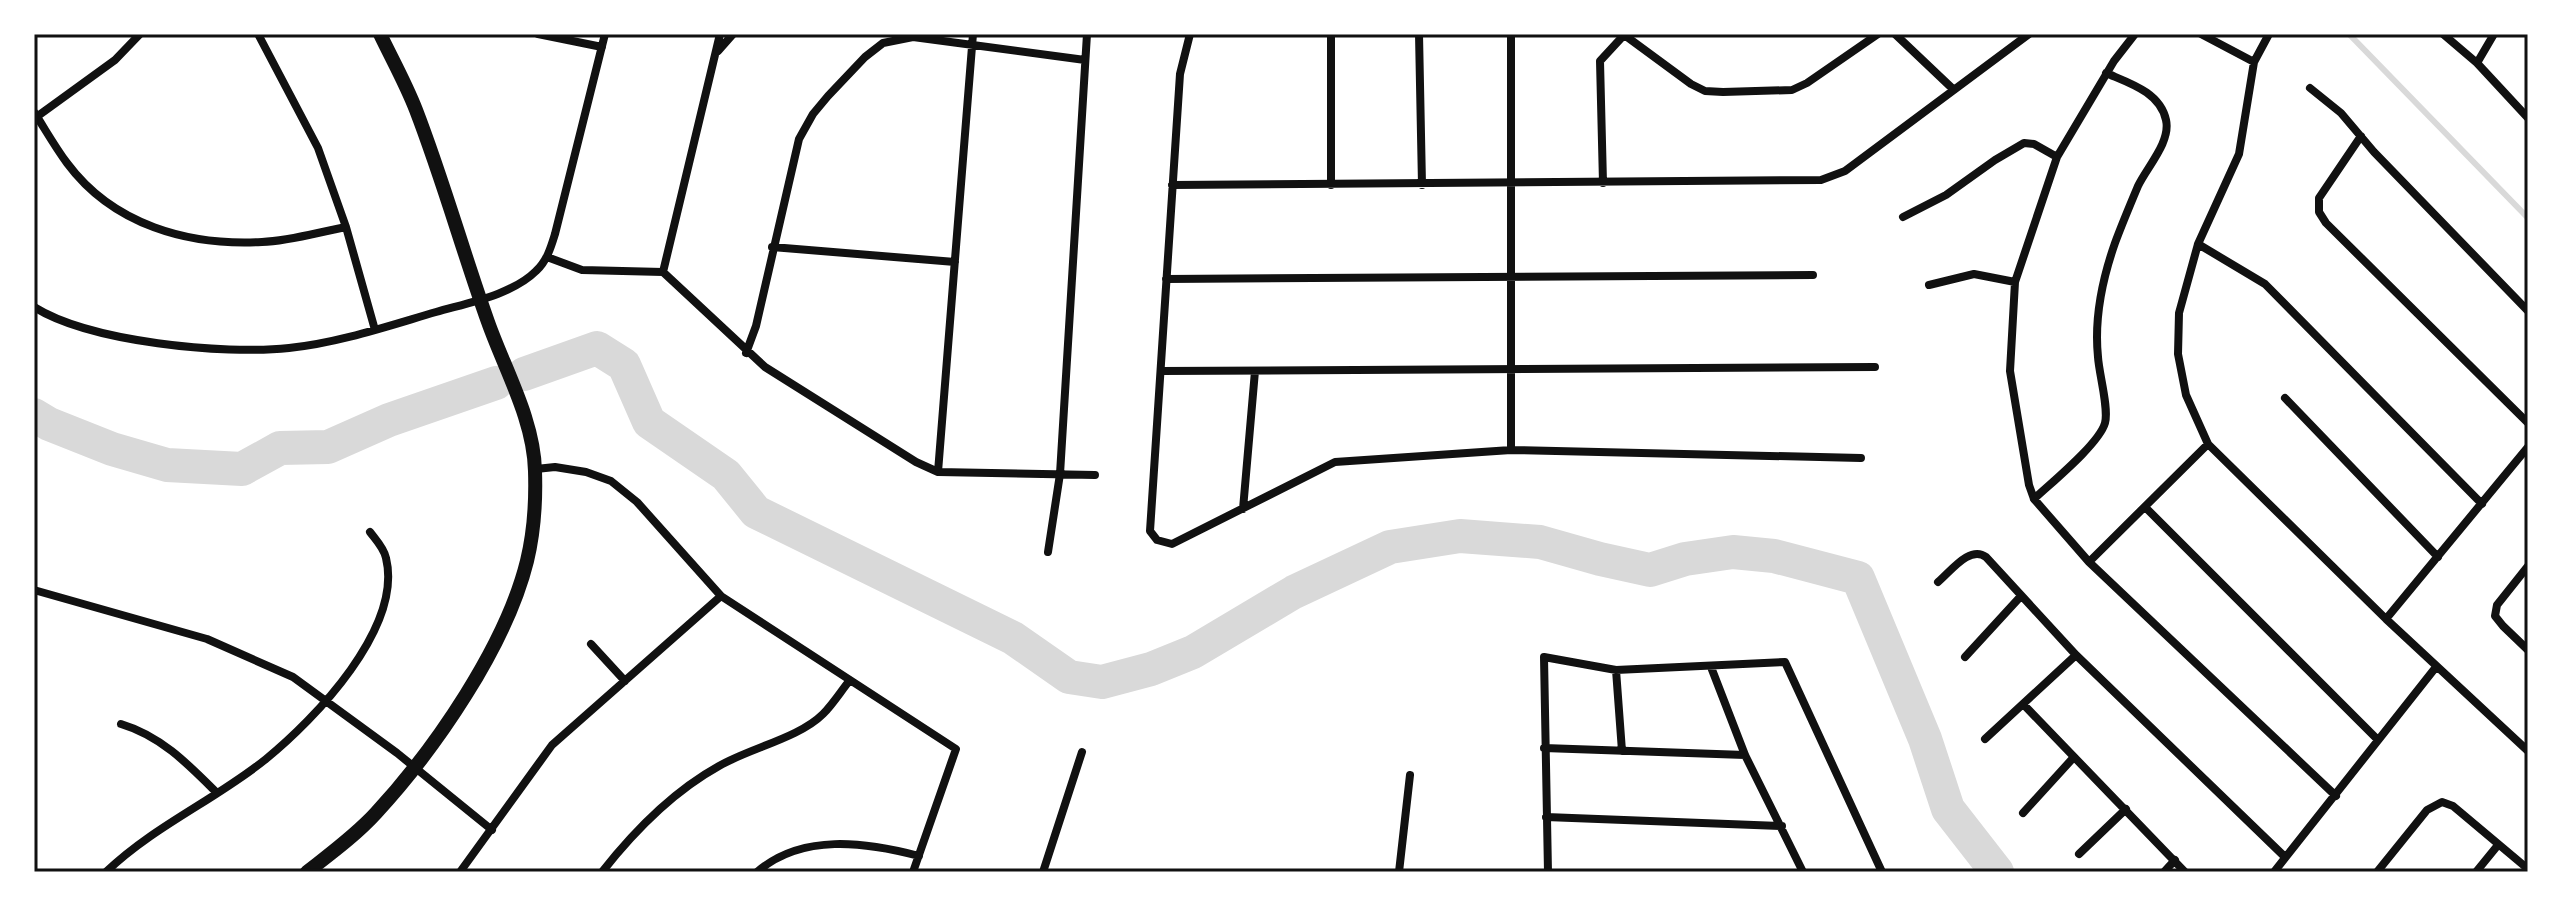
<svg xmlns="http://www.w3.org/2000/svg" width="2562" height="906" font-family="Manrope,sans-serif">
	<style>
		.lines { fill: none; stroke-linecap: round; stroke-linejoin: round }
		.stream { stroke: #d9d9d9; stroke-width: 6 }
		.river { stroke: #d9d9d9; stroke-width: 34 }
		.minor { stroke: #111; stroke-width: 8 }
		.tertiary { stroke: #111; stroke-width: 14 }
		.neatline { fill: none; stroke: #111; stroke-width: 3 }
	</style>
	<rect width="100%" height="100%" fill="#fff"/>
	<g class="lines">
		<path class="stream" d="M2349 34 2528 218"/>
		<path class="river" d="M524 374 597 348 624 365 649 422 726 475 756 512 1013 638 1069 677 1102 682 1151 669 1193 652 1294 592 1390 547 1460 536 1540 542 1600 559 1650 570 1685 559 1733 552 1774 556 1858 578 1925 739 1948 809 1997 872
			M34 415 49 424 112 449 167 465 242 469 280 448 328 447 389 420 496 383"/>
		<path class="minor" d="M258 34 318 148 346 227 375 330
			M538 34 602 47
			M1190 34 1180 74 1150 531 1157 540 1172 544 1335 462 1511 450 1861 458
			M1419 34 1422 185
			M1511 34V450
			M1623 34 1691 84 1705 91 1723 92 1792 90 1807 83 1878 34
			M1895 34 1954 90
			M2135 34 2114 61 2057 157 2015 282 2010 371 2029 485 2034 499 2089 562 2336 796
			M2201 34 2254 62
			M2269 34 2254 62 2239 154 2198 244 2179 313 2178 354 2186 395 2208 444 2386 619 2528 751
			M2443 34 2477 63 2528 118
			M718 51 733 34
			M2477 63 2494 34
			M2310 88 2341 113 2374 152 2528 311
			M34 112C45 129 55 147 67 163 113 225 188 246 262 242 290 241 319 232 346 227
			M35 118 115 60 140 34
			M2361 136 2319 198V212L2326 223 2528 423
			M1603 183 1600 61 1624 35
			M1172 185 1821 180 1845 171 2029 34
			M1331 185V34
			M1903 217 1946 195 1995 160 2024 143 2034 144 2057 157
			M2198 244 2265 284 2482 504
			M772 247 955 262
			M547 257 582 270 663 272 765 367 916 462 938 472 1095 475
			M663 272 720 34
			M1166 279 1813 275
			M1929 285 1974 274 2015 282
			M34 307C90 342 223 355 289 348 338 343 388 326 436 312 467 303 512 295 536 271 547 261 551 247 555 234L605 34
			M746 353 756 326 799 139 813 114 828 96 865 57 883 43 913 37 1085 60
			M1161 371 1875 367
			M2285 398 2438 557
			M536 469 555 467 586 472 611 481 637 502 721 596 956 749 913 872
			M938 472 973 34
			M2034 499C2051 483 2099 444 2105 423 2109 408 2099 374 2098 357 2094 318 2102 280 2115 243 2122 224 2130 205 2138 186 2147 167 2171 142 2166 120 2160 92 2129 83 2106 73
			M2145 507 2378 740
			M1243 509 1255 371
			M1048 552 1060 474 1087 34
			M2089 562 2208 444
			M2528 566 2497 605 2495 616 2503 626 2528 650
			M1938 582C1951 571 1970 545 1986 557L2076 655 2285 857
			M34 590 207 639 293 677 397 753 492 830
			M2386 619 2528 447
			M591 644 625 681
			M1965 657 2021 596
			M1711 667 1745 755 1803 872
			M1616 670 1622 751
			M2024 705 2185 872
			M121 724C161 736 188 764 217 793
			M1985 739 2076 655
			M1544 748 1745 755
			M2023 813 2074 757
			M1546 817 1782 826
			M2079 854 2126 809
			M106 872C154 826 215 800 266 759 315 719 403 628 386 558 384 548 376 540 370 532
			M460 872 552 745 721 596
			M602 872C635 830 672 792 719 766 750 748 799 738 823 714 833 704 841 691 850 680
			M757 872C802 833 865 842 919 856
			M1043 872 1082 752
			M1399 872 1410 775
			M1548 872 1544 657 1616 670 1785 662 1882 872
			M2164 872 2175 860
			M2274 872 2436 667
			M2377 872 2427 810 2442 802 2453 806 2528 869
			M2476 872 2498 845"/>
		<path class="tertiary" d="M307 872C330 854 356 835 376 813 435 749 506 646 527 561 534 532 536 501 535 471 534 420 505 370 488 322 463 252 443 180 416 110 406 84 392 59 380 34"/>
	</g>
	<rect width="2562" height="906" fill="none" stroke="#ffffff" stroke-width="72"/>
	<rect x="36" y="36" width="2490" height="834" class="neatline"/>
</svg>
